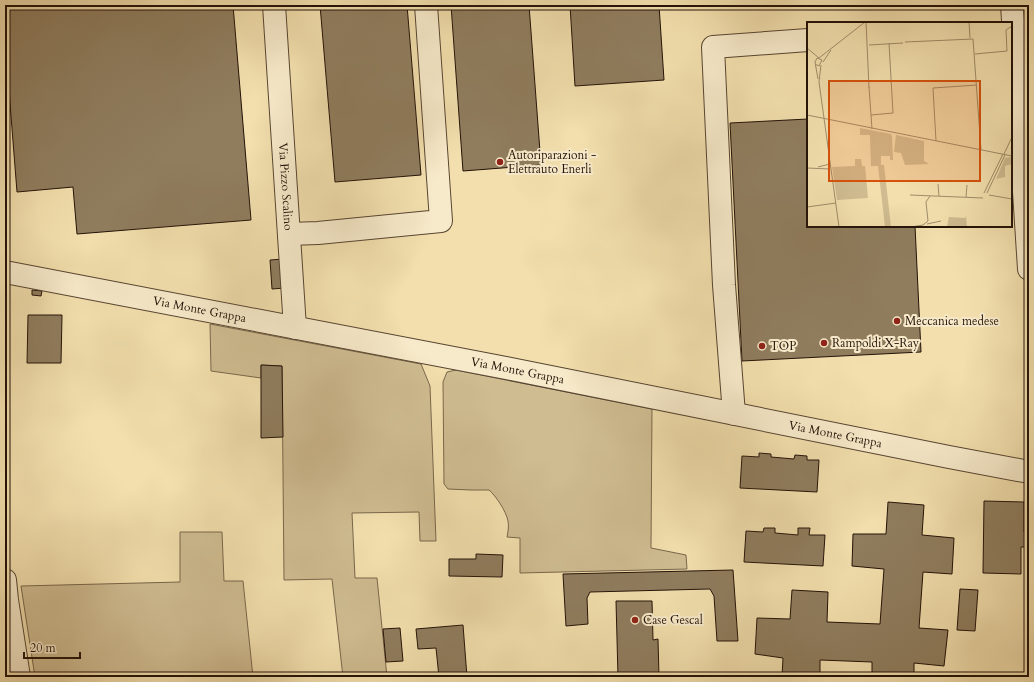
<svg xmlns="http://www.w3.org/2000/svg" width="1034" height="682" font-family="Cardo,serif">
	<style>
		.green { fill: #cfbc91; stroke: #79674c }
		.building { fill: #8f7d5e; stroke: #231208 }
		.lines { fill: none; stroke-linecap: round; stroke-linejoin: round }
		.minor-casing { stroke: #574531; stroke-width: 24 }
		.minor { stroke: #f7eaca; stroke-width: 22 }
		.poi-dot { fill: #8f2418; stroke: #f7eaca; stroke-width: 1.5 }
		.labels { text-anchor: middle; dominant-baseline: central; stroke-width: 4; stroke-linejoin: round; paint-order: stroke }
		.poi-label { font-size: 12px; fill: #231208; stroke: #f7eaca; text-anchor: start }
		.street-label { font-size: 12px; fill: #231208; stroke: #f7eaca }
		.inset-road { fill: none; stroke: #9f8d6b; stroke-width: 1 }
		.view { fill: #d4520c; fill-opacity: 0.15; stroke: #d4520c; stroke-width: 2 }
		.inset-edge { fill: none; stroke: #231208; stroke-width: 2 }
	</style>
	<rect width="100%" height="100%" fill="#f2dfad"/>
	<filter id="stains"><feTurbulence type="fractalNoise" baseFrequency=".005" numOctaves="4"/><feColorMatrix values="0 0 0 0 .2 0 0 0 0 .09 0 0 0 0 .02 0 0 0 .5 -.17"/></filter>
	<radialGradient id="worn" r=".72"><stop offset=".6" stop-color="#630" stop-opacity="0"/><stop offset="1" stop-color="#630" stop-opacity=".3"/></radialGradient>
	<path class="green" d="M210 324 421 364 430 386 436 541H420L419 512 352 513 355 578H377L387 677H343L332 579 284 580 282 366 261 365V378L211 371Z
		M456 370 652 409 651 548 686 555 687 569 520 573V538L507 537C508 532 509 526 508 521 506 511 496 496 489 490H471L448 489 444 484 443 382 447 372Z
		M180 532H222L224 581H243L253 677H35L21 586 180 582Z"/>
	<path class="building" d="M5 5H233L251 220 77 234 73 187 17 192 5 40Z
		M320 5H407L421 175 335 182Z
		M451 5H529L541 165 463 171Z
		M570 5H659L664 80 575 86Z
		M808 119V226H915L921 352 742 361 730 123Z
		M283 259 285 288 272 289 270 260Z
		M32 290 42 291 41 296 32 295Z
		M28 315H62L61 363H27Z
		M5 334H8V345L5 346Z
		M261 365 282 366 283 437 261 438Z
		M759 453 771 454V457L794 459 795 455 807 456V460H819L817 492 740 488 742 456 759 457Z
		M984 501 1024 502V532H1029V547H1021V574L983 573Z
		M888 502 924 505 922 535 954 538 952 574 923 572 919 628 948 630 944 666 914 663V677H872V662L820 660V677H782L783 658 755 654 757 618 790 619 792 590 828 592 827 622 880 624 884 569 852 566 853 534H886Z
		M764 528H775V533L798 535V528H810L809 535H825L823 566 744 562 746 531 763 532Z
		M476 554 503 555 502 577 449 576V559H476Z
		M733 570 738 641H717L714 596 710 589 590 592 587 598 588 624 566 626 563 574Z
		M960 589 978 590 975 631 957 630Z
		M616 601H652L653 640 658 639 659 677H618Z
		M463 625 467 677H439L436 648 418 649 416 629Z
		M400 628 403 661 386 662 383 629Z
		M726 675V677H691V676Z"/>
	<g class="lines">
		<defs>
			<g id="minor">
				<path id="s1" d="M274 5 295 328"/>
				<path d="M1012 5 1029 269"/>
				<path d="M289 234 318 233 441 221 426 5"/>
				<path id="s2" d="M5 272 506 368 949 457 1029 472"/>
				<path d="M734 414 724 285 713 47 808 40"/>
				<path d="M5 580 7 600 19 677"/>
			</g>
		</defs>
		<use href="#minor" class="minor-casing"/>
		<use href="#minor" class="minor"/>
	</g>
	<g class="poi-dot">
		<circle cx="500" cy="162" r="4"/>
		<circle cx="897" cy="321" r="4"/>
		<circle cx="824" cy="343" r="4"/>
		<circle cx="762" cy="346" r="4"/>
		<circle cx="635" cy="620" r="4"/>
	</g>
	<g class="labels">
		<g class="poi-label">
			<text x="508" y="155">Autoriparazioni -<tspan x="508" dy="14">Elettrauto Enerli</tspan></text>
			<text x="905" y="321">Meccanica medese</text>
			<text x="832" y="343">Rampoldi X-Ray</text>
			<text x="770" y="346">TOP</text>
			<text x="643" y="620">Case Gescal</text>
		</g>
		<g class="street-label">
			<text stroke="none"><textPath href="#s1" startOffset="182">Via Pizzo Scalino</textPath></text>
			<text stroke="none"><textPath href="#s2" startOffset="198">Via Monte Grappa</textPath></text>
			<text stroke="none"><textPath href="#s2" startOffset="522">Via Monte Grappa</textPath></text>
			<text stroke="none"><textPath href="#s2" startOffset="846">Via Monte Grappa</textPath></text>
		</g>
	</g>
	<g transform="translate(807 22)">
		<rect width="205" height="205" fill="#f2dfad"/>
		<path d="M53 106 84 112 85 115 86 138H83V134H74V143H77L84 205H78L71 144H64L63 113H53ZM89 113 117 119V139L122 142 98 143 94 131 87 130ZM205 135V142L198 144V155L189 157 198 136ZM48 137H54L55 144H58L61 176 30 178 25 145 48 144ZM159 194 160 205H140L142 195 158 196Z" fill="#cfbc91"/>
		<path class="inset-road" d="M59 0 62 66M162 0 163 16M98 20 166 17 174 128M62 23 96 21M0 26 12 36 58 0M168 32 200 29 199 8 205 4M16 40 24 28M8 42 12 44 15 38 10 36 8 40 11 57M14 43 12 60 32 205M62 65 65 107M0 93 205 134M64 93 86 91 82 21M129 119 126 66 170 63M197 132 205 115M11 145 23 142M0 146 23 147M131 162 132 174M177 171 196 132M180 171 198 133M103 173 176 176M182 173 205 177M159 175 160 163M0 185 29 181M120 202 134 199M104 205 116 203 121 199 119 180 123 174"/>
		<path class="view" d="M22 59H173V159H22Z"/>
		<rect width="205" height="205" class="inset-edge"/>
	</g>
	<rect width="1034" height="682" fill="none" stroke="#f2dfad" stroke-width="20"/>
	<rect x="6" y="6" width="1022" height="670" fill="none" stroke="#231208" stroke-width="2"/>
	<rect x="10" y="10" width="1014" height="662" fill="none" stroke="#231208"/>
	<path d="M24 652v6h56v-6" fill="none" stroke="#231208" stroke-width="2"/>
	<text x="30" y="652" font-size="12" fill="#231208" stroke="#f7eaca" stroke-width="3" paint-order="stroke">20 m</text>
	<rect width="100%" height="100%" filter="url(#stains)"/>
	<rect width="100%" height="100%" fill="url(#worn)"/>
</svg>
